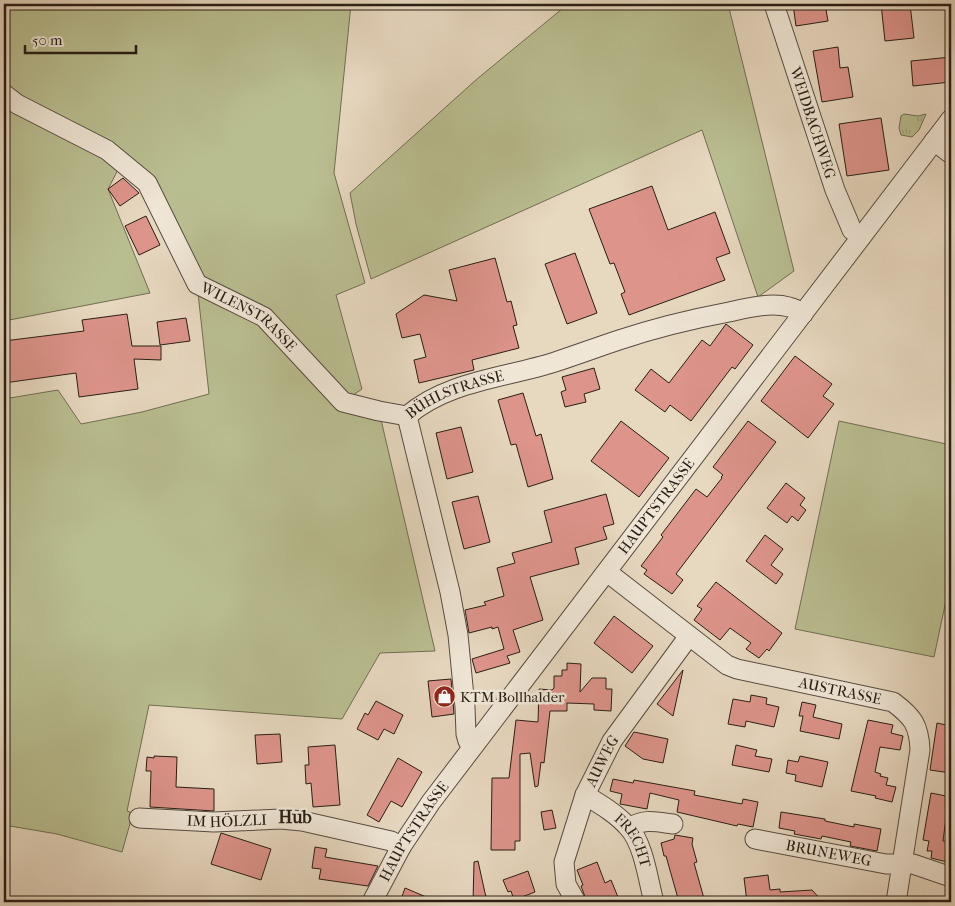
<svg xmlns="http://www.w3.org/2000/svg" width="955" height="906" font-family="'IM FELL French Canon',serif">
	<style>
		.grass { fill: #b9be90; stroke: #706e52 }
		.park { fill: url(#park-tufts); stroke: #706e52 }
		.building { fill: #dd948b; stroke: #281e15 }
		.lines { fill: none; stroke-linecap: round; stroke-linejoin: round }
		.minor-casing { stroke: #584c40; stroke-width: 21 }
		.minor { stroke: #efe6d6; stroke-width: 19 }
		.labels { text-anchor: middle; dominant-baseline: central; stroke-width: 5; stroke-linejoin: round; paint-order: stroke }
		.street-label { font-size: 15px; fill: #281e15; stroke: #efe6d6 }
		.poi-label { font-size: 15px; fill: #281e15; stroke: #efe6d6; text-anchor: start }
		.quarter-label { font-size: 18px; font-weight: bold; fill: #281e15; stroke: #efe6d6 }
	</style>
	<defs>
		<pattern id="park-tufts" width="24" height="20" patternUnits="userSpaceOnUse" patternTransform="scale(1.25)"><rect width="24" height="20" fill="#b9be90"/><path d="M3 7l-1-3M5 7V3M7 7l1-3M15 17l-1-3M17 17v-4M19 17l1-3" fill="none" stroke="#9fa37b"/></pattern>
	</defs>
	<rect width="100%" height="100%" fill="#e7d8c0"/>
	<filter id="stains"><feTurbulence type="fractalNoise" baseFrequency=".004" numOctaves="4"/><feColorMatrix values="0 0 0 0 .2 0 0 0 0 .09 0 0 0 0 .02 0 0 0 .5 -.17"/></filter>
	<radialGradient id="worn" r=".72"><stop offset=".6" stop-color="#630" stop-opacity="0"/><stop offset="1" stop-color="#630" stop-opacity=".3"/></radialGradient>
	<path class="grass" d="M4 4H351L334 173 365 283 336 295 362 389 343 402 379 411 435 651 380 653 342 719 149 705 127 811 133 813 122 852 57 834 4 825V399L58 390 81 424 142 412 209 394 197 284 171 232 122 162 108 189 150 293 4 321Z
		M568 4H728L794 271 758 297 702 130 371 279 356 224 350 193 477 79Z
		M839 421 951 445V577L934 657 795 629Z"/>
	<path class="park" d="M904 114 918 116 926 114 919 130 912 137 901 135 899 128 901 116Z"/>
	<path class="building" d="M793 4H825L828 21 796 26Z
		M881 4H910L914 38 885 41Z
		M838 47 840 68 848 67 853 97 822 102 813 51Z
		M951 57V82L913 86 911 61Z
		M881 118 889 170 847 176 839 124Z
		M123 178 139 193 120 206 108 189Z
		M652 186 668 230 715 212 730 253 716 258 725 280 629 315 621 294 625 292 614 263 610 264 589 209Z
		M146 216 160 245 139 255 125 226Z
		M575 253 597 313 567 324 545 264Z
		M495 258 507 302 511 301 517 325 513 326 519 348 472 360 474 370 419 383 414 360 426 357 420 334 402 338 396 314 424 295 457 301 449 270Z
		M127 314 132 346H161V360L134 359 138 389 79 397 76 373 4 383V341L84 331 82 320Z
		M186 318 190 341 160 345 157 322Z
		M726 324 753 345 735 369 732 367 691 421 670 405 665 412 635 390 651 369 669 383 702 340 710 346Z
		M795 356 832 384 823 396 834 404 808 438 761 401Z
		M594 368 600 389 584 394 586 402 565 407 561 392 566 390 562 377Z
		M523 393 536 436 541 434 553 479 528 487 516 444 511 445 498 400Z
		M621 421 669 458 639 497 591 461Z
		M748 421 776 442 676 574 683 580 672 594 644 574 647 570 641 566 663 537 661 535 696 489 707 497 722 478 721 477 723 475 713 467Z
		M461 427 473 472 447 479 436 433Z
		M786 483 805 498 800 505 806 510 798 521 792 516 787 523 767 508Z
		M606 494 614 524 603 527 607 539 575 548 579 564 530 577 543 620 513 630 520 652 507 656 510 663 476 673 472 659 504 649 498 627 492 629V627L469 633 465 610 486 605 484 602 504 596 497 568 515 563 512 553 552 542 544 511Z
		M478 496 490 542 464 549 452 502Z
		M765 535 783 549 771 565 783 574 776 584 746 561Z
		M716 582 782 633 769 651 767 649 759 658 746 649 751 643 730 628 720 640 694 620 702 609 697 606Z
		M614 616 653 646 632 673 594 643Z
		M567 663 581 664 580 692 592 678H606V689H612L611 711 594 710V704L567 703V711H550L544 763 541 762 538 786 535 787 530 753 520 754V841H515V850H491L492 778H509L516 720 538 722 539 689 552 690 554 688V676H562V670H567Z
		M683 670 673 716 657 704Z
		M451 679 454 714 432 717 428 681Z
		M751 695 767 698 766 704 779 707 774 727 746 721 745 727 728 724 733 699 750 702Z
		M376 701 403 715 394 734 384 729 378 740 357 729 365 713 368 715Z
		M802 702 816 705 813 717 842 724 839 739 800 731 803 716H799Z
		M868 720 893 725 891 733 903 736 900 750 880 747 875 772 881 774 880 776 888 778 886 785 896 787 892 802 875 798 876 796 851 791Z
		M937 723 951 726V773L930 770Z
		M634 732 668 739 663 763 643 759 625 746Z
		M280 734 282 762 257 764 255 735Z
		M335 745 340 805 313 807 311 783 306 784 305 765H309L308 747Z
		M736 745 757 750 755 756 772 759 769 772 732 765Z
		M154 756 177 757 176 787 214 789V811L150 807 151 771H146L147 757 154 758Z
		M800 756 828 762 822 787 795 781 796 775 786 773 788 760 798 762Z
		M398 758 422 772 402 807 391 801 379 822 367 815Z
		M613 779 633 783 634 780 695 791 694 795 742 804 743 799 758 802 753 827 738 824 737 826 677 812 679 800 650 793 647 809 620 804 622 794 610 791Z
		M931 793 951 797V818H946L943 841 950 842 949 849H951V863L931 858 932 851H927L929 841 923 840Z
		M552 810 556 828 544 830 541 812Z
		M781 812 825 819V821L854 827V824L881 829 877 851 850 846 851 842 822 836 821 839 794 834 795 831 779 828Z
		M221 833 271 849 261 880 211 864Z
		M675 835 693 838 692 844 697 862 694 863 705 902H679L666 856H664L661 843 674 839Z
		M315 847 327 849 325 857 378 866 368 886 319 879 321 869 312 868Z
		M478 861 485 893 488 902H473L474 862Z
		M597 862 605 883 611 880 620 902H587L581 886 583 885 577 870Z
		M528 871 535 892 514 900 511 891 508 892 503 880Z
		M768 875 770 890 780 889V892L812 890 823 902H747L744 878Z
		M405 888 438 902H400Z"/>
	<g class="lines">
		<defs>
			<g id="minor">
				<path id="s1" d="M774 4 835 190 852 230 861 237"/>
				<path id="s2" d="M4 94 17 104 107 150 147 183 197 284 264 317 343 402 379 411 407 416"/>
				<path d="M934 141 951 154"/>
				<path id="s3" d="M607 572 727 665 737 669 893 702C913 717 919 725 920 750L896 902"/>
				<path id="s4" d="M474 745 468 741 466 734 465 707 458 635 450 592 407 416C447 381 505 378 555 362 576 355 598 347 619 340 655 328 692 319 729 312 747 308 771 302 789 307 794 308 799 311 803 314"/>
				<path id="s5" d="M585 795C600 804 617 814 629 828 644 845 648 880 654 902"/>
				<path id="s6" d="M139 818 214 822 281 819 302 821 391 841 401 847"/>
				<path d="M629 828C644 818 657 822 673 824"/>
				<path id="s7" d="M755 839 886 864H913L951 877"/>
				<path id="s8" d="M372 902 401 847 431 802 951 119"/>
				<path id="s9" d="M576 902 566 884 564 862 585 795 612 741 689 636"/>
			</g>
		</defs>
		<use href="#minor" class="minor-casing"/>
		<use href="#minor" class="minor"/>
	</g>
	<defs>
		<symbol id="shop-disc" viewBox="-11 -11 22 22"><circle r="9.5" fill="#8f2418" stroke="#efe6d6"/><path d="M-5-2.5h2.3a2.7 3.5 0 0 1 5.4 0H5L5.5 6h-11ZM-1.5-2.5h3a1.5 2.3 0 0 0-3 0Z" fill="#fff"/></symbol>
	</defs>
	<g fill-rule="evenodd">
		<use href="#shop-disc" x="432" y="684" width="25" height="25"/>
	</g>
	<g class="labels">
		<g class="street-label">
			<text stroke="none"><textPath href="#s1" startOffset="125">WEIDBACHWEG</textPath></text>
			<text stroke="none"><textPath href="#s2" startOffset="344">WILENSTRASSE</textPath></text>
			<text stroke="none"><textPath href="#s4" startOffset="392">BÜHLSTRASSE</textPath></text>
			<text stroke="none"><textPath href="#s8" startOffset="488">HAUPTSTRASSE</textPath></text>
			<text stroke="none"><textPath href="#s3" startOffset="268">AUSTRASSE</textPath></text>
			<text stroke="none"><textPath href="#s9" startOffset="151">AUWEG</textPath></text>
			<text stroke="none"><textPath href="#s6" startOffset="88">IM HÖLZLI</textPath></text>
			<text stroke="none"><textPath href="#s8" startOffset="82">HAUPTSTRASSE</textPath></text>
			<text stroke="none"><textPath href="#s5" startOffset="68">FRECHT</textPath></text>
			<text stroke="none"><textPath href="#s7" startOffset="75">BRUNEWEG</textPath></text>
		</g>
		<g class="poi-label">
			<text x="460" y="697">KTM Bollhalder</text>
		</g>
		<g class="quarter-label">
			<text x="295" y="817">Hub</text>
		</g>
	</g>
	<rect width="955" height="906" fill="none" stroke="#e7d8c0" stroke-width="20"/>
	<rect x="5" y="5" width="945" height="896" fill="none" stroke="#281e15" stroke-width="2.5"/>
	<rect x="10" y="10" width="935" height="886" fill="none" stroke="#281e15"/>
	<path d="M25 45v8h111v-8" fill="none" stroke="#281e15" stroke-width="2.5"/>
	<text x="32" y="45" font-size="15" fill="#281e15" stroke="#efe6d6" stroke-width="4" paint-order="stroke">50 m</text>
	<rect width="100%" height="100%" filter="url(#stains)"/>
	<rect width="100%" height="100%" fill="url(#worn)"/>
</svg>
